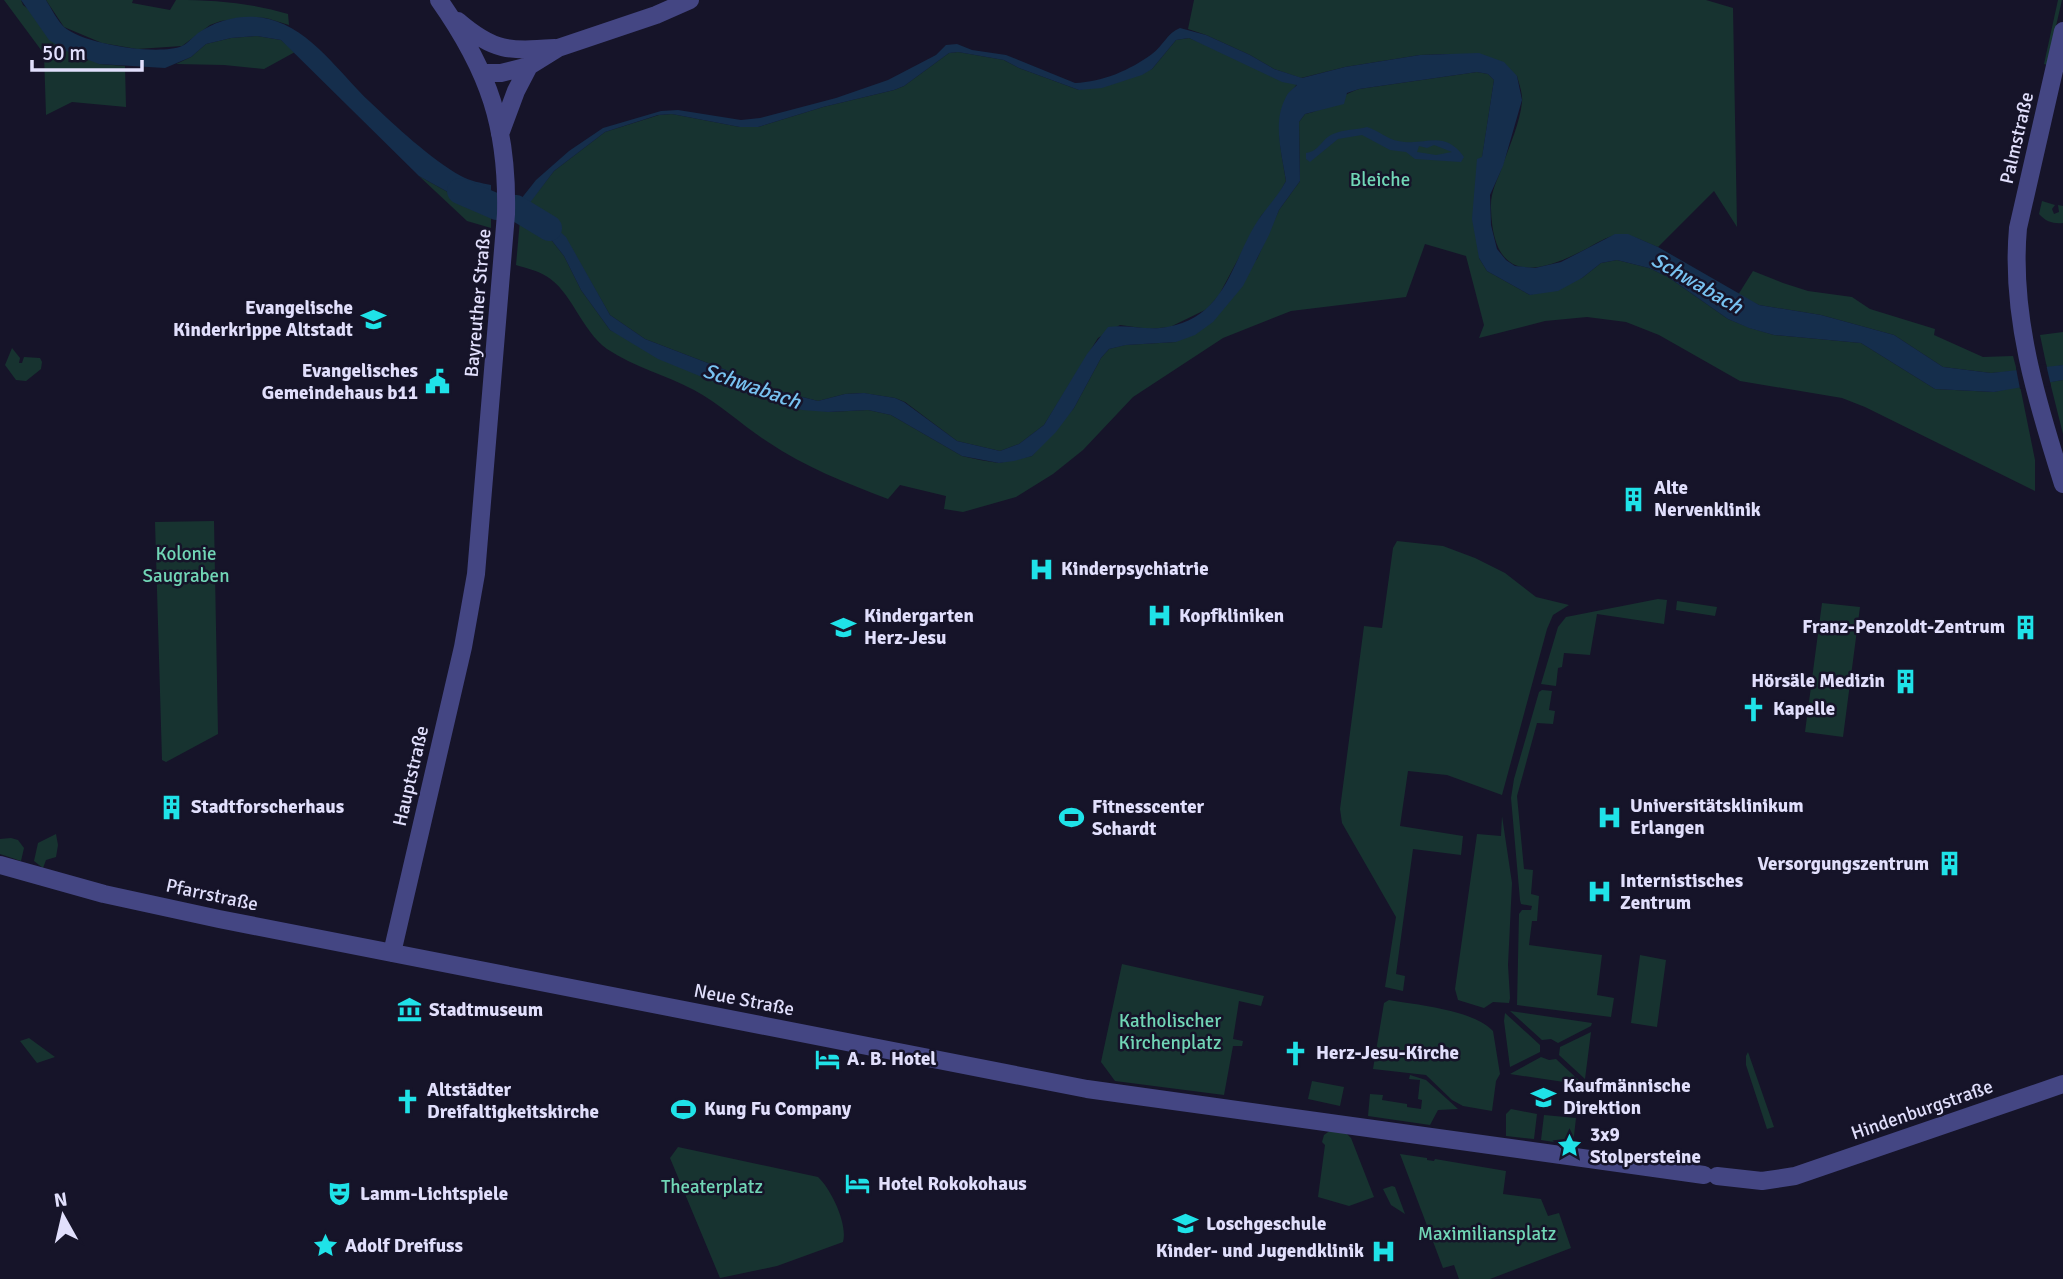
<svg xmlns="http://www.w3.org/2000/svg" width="2063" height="1279" font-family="Signika,sans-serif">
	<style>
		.green { fill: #173330 }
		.water { fill: #152e4c; fill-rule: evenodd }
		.pier { fill: #161429 }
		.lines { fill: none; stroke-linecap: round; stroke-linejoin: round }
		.river { stroke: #152e4c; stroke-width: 26 }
		.minor { stroke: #444683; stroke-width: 18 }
		.labels { text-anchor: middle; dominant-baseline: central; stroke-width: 5; stroke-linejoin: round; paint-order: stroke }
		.street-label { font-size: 19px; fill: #e1dffc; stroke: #161429 }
		.park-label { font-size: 19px; fill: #71d6b6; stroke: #161429 }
		.poi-label { font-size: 19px; font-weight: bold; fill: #e1dffc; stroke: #161429; text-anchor: start }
		.water-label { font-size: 21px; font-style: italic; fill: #78c2f1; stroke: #161429 }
	</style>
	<rect width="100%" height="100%" fill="#161429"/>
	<path class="green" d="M4 0H21L23 5 99 64 125 66 126 107 72 102 46 115 44 54Z
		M46 0H133L132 3 170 10 176 0C214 0 252 3 288 14L289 25 266 18 249 17 221 21 210 25 182 46 137 49 102 43 64 27Z
		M1194 0H1706L1733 8 1737 227 1714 191 1658 247C1645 242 1633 234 1618 235 1608 235 1594 245 1584 250 1532 277 1493 280 1491 209 1490 191 1498 180 1503 164 1510 145 1520 122 1522 102 1523 94 1519 84 1517 76L1448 54 1420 55 1345 67 1301 78 1274 69 1250 55 1206 35 1188 29Z
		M2058 0H2062L2047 65 2044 64Z
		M257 36 281 40 295 52 264 69 224 65 176 64 191 57 206 44 231 38Z
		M1189 38 1297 84C1271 117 1280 143 1286 181L1276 199 1261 216 1219 295 1207 309 1170 327 1149 329 1120 325 1098 338 1044 425 1019 444 1000 451 957 441 905 402 895 398 863 393 845 394 818 401 767 388 739 375 645 339 610 315 565 237 555 227 525 208 554 171 605 132 659 115 672 114 740 127H758L823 107 894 90 904 86 949 53 958 52 1004 60 1019 68 1079 90 1152 69 1176 40Z
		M1477 72 1488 74 1494 80 1482 158 1479 258 1487 271 1530 295 1582 278 1601 263 1617 260 1649 268 1668 277 1728 319 1750 328 1774 335 1861 343 1935 389 1994 392 2020 386 2035 460V491L1865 407 1842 398 1740 381 1659 335 1626 322 1587 317 1545 321 1479 338 1484 325 1466 256 1425 244 1406 297 1291 311 1223 338 1133 397 1083 450 1053 474 1016 497 963 512 944 509 946 496 900 485 888 499C846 483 805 467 768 442 743 426 720 404 694 390 666 375 634 367 607 349 581 330 571 290 546 276 538 271 526 268 516 265L520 220 549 237 564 256 581 290 610 330 729 388 828 412 868 410 891 415 962 456 980 460 999 463 1032 456 1074 408 1101 358 1109 349 1125 345 1176 342 1257 259 1279 210 1300 181 1299 122 1305 114C1325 111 1340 95 1359 89Z
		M419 176 491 216V228L467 221Z
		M2042 201 2055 205 2052 209 2054 214 2059 212 2058 205 2063 206V223C2054 224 2046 222 2039 214Z
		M1753 271 1783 283 1808 291 1852 297 1870 309 1935 329 1934 335 1983 357 2013 356 2017 371 1991 373 1943 367 1894 335 1821 315 1759 305 1738 295Z
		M2063 332V365L2047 368 2040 335Z
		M12 348 20 358 19 363H22L24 357 40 358 42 362 41 369 26 381 16 380 5 365Z
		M2063 380V434L2050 382Z
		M214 521 218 734 166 762 162 760 155 522Z
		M1397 541 1443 546 1475 558 1505 573 1536 597 1569 605 1553 615 1547 629 1502 795 1447 775 1408 771 1400 826 1463 836 1461 855 1413 849 1396 974 1405 976 1403 991 1385 987 1396 917 1342 823 1340 809 1364 626 1382 628 1393 548Z
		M1658 599 1667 600 1664 624 1597 614 1590 655 1564 653 1562 667 1558 668 1556 686 1541 684 1558 627 1566 617Z
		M1677 601 1717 607 1715 616 1676 610Z
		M1822 603 1860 607 1843 737 1805 732Z
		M1542 690 1552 691 1549 710 1555 711 1553 724 1537 723 1517 796 1524 869 1533 870 1531 894 1539 896 1537 921H1532L1529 945 1602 955 1597 995 1614 998 1611 1017 1517 1005 1519 914 1522 910H1531L1532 906 1521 904 1520 900 1511 798 1514 779 1539 692Z
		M1502 816 1512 883 1508 965 1510 998 1509 1003 1493 1002 1484 1008 1458 1000 1455 989 1477 834 1501 836Z
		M56 834 58 845 56 857 46 860 43 868 34 861 38 843Z
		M11 838 18 840 24 848 21 861 0 854V839Z
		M1640 955 1666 960 1657 1027 1631 1023Z
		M1122 964 1264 996 1261 1006 1239 1001 1233 1039 1243 1041 1242 1046H1233L1224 1095 1115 1081 1101 1062Z
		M1389 1000C1418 1005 1473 1010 1493 1031L1500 1074 1496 1081 1492 1111 1463 1106 1452 1100 1426 1075 1373 1069 1384 1003Z
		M1510 1011 1592 1023 1591 1026 1558 1043 1551 1039 1542 1040Z
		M1505 1013 1540 1045V1052L1510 1067 1504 1021Z
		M1591 1032 1585 1079 1559 1055 1560 1047Z
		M29 1038 55 1057 37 1063 20 1041Z
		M1748 1052 1774 1127 1767 1129 1746 1065V1056Z
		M1541 1057 1549 1060 1556 1059 1584 1085 1510 1074Z
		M1410 1075 1426 1080 1458 1109 1438 1110 1430 1125 1368 1116 1370 1094 1383 1095 1382 1100 1407 1104V1107L1421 1109 1422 1100 1418 1099 1420 1080 1409 1079Z
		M1312 1081 1344 1087 1340 1106 1308 1099Z
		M1511 1109 1537 1114 1534 1139 1506 1136V1114Z
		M1544 1115 1576 1118 1573 1145 1541 1140Z
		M1331 1130 1344 1131 1351 1138 1374 1197 1349 1206 1318 1197 1325 1145 1322 1142 1324 1135Z
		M678 1147 818 1177C831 1189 848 1224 843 1242L777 1266 720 1278 670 1158Z
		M1400 1154 1427 1158V1160L1434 1161 1435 1159 1506 1171 1503 1194 1541 1199 1548 1216 1559 1213 1571 1248 1490 1279H1459L1454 1265 1443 1268Z
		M1392 1186 1395 1187 1405 1214 1391 1205 1383 1189Z"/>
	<path class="water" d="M21 0H46C51 8 57 20 64 27 83 44 158 56 182 46 187 44 193 37 198 33 218 19 245 13 269 19 312 30 339 73 370 102 395 126 431 159 461 176 470 181 481 183 491 185V216L419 176 281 40 257 36 231 38 206 44 191 57 165 68 99 64 70 53 49 40Z
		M1180 28 1206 35 1250 55 1274 69 1302 78 1345 67 1420 55 1479 53 1504 62 1517 76 1522 100 1503 166 1490 195 1491 225 1497 249 1506 260 1515 266 1535 268 1561 262 1615 234H1628L1658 247 1759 305 1821 315 1894 335 1943 367 1991 373 2063 365V380L1994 392 1935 389 1861 343 1774 335 1749 328 1728 319 1668 277 1649 268 1617 260 1601 263 1582 278 1558 291 1530 295 1487 271 1479 258 1472 219 1477 159 1482 157 1494 80 1488 74 1477 72 1359 89 1347 93 1344 104 1305 114 1299 122 1300 181 1279 210 1269 235 1243 286 1213 322 1195 335 1176 342 1126 345 1109 349 1101 358 1074 408 1056 432 1032 456 1014 461 999 463 962 456 891 415 868 410 828 412 802 410 729 388 658 359 610 330 581 290 564 256 549 237 520 220 521 199 536 180 569 151 603 128 661 111 678 110 741 120 760 118 836 98 888 80 936 55 946 45 957 44 972 50 1006 55 1075 83C1103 82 1130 70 1152 54 1163 46 1167 33 1180 28ZM1189 38 1282 82 1297 85C1293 89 1288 92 1286 97 1272 122 1282 154 1286 181 1279 194 1270 204 1261 216 1231 258 1229 316 1167 327 1147 331 1128 324 1108 327L1087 354 1044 425 1019 444 1000 451 957 441 904 402 895 398 864 393 845 394 818 401 767 388 739 375 645 339 610 315 566 237 555 227 526 208 554 171 605 132 658 115 672 114 740 127H758L823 107 894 90 904 86 949 53 958 52 1004 60 1019 68 1079 90 1102 88 1142 75 1152 69 1176 40Z
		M1367 127C1378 130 1387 139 1398 141 1426 147 1443 128 1464 157L1461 162 1415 159 1406 152 1390 150 1362 135 1338 139 1310 162 1306 159V153C1320 151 1321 139 1333 134 1344 129 1356 130 1367 127ZM1434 145 1452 152 1436 155 1417 152 1419 146 1427 148Z"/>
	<path class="pier" d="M2046 364 2051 386 2020 389 2016 368Z"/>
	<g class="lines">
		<path class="river" d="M460 191 497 207 516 208 549 228"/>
		<path class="minor" d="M458 21C494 52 509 51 555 48
			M2063 31 2018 228C2010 315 2037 402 2063 484
			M483 73H501L529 66 558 48 656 15 690 0
			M500 134 516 91 529 66
			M0 865 104 894 219 919 1087 1089 1704 1175
			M392 953 463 647 476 574 506 214C508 127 489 71 439 0
			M1717 1176 1762 1181 1795 1176 2063 1084"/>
	</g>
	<defs>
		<symbol id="school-bare" viewBox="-9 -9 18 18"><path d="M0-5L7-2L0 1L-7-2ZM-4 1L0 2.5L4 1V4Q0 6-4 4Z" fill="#1fe2e8" stroke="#161429" stroke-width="2.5" paint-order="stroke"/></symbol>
		<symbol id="civic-bare" viewBox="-9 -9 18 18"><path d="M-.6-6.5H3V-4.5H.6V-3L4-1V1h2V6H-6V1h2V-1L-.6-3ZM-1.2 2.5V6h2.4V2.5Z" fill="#1fe2e8" stroke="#161429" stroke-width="2.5" paint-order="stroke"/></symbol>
		<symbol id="building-bare" viewBox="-9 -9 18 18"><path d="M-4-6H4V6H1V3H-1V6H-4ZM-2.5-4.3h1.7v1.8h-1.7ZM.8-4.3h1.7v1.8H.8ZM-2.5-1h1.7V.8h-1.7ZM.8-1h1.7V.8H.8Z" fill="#1fe2e8" stroke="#161429" stroke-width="2.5" paint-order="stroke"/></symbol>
		<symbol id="hospital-bare" viewBox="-9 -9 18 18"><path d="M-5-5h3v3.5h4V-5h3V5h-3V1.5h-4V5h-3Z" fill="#1fe2e8" stroke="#161429" stroke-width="2.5" paint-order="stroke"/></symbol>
		<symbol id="church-bare" viewBox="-9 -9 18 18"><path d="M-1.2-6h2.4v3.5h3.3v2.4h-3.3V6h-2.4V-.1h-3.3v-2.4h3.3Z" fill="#1fe2e8" stroke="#161429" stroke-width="2.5" paint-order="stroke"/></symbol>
		<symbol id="stadium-bare" viewBox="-9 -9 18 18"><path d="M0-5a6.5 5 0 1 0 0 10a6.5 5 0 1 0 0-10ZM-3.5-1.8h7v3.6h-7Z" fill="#1fe2e8" stroke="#161429" stroke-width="2.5" paint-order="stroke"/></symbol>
		<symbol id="museum-bare" viewBox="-9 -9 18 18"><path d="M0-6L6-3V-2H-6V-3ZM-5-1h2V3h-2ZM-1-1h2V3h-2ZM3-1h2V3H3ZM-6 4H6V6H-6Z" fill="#1fe2e8" stroke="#161429" stroke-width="2.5" paint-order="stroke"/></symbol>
		<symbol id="hotel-bare" viewBox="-9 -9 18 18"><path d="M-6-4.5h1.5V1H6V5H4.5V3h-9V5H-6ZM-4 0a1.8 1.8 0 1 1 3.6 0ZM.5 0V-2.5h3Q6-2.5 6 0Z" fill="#1fe2e8" stroke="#161429" stroke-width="2.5" paint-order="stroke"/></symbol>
		<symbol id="university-bare" viewBox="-9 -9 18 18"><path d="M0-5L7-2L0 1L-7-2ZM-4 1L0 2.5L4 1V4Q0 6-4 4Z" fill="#1fe2e8" stroke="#161429" stroke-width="2.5" paint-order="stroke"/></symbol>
		<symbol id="sight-bare" viewBox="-9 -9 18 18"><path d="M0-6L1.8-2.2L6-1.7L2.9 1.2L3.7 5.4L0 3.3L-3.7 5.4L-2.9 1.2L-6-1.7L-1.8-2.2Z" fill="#1fe2e8" stroke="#161429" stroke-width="2.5" paint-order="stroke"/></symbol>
		<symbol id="theatre-bare" viewBox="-9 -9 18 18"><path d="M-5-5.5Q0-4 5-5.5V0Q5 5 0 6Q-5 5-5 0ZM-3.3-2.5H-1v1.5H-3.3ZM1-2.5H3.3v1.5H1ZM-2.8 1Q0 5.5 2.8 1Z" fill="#1fe2e8" stroke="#161429" stroke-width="2.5" paint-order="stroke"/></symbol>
	</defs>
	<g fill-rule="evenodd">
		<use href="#school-bare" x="356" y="302" width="35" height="35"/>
		<use href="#civic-bare" x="420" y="364" width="35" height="35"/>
		<use href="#building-bare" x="1616" y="482" width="35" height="35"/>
		<use href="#hospital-bare" x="1024" y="552" width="35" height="35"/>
		<use href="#hospital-bare" x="1142" y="598" width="35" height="35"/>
		<use href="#school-bare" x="826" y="610" width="35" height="35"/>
		<use href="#building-bare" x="2008" y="610" width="35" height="35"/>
		<use href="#building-bare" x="1888" y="664" width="35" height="35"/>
		<use href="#church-bare" x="1736" y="692" width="35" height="35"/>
		<use href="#building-bare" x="154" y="790" width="35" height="35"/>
		<use href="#hospital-bare" x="1592" y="800" width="35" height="35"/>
		<use href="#stadium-bare" x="1054" y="800" width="35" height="35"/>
		<use href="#building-bare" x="1932" y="846" width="35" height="35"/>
		<use href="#hospital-bare" x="1582" y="874" width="35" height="35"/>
		<use href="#museum-bare" x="392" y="992" width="35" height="35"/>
		<use href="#church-bare" x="1278" y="1036" width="35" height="35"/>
		<use href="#hotel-bare" x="810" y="1042" width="35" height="35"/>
		<use href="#university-bare" x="1526" y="1080" width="35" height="35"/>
		<use href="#church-bare" x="390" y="1084" width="35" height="35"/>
		<use href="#stadium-bare" x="666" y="1092" width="35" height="35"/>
		<use href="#sight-bare" x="1552" y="1128" width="35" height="35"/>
		<use href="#hotel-bare" x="840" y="1166" width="35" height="35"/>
		<use href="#theatre-bare" x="322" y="1176" width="35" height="35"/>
		<use href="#school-bare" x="1168" y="1206" width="35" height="35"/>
		<use href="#sight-bare" x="308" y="1228" width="35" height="35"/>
		<use href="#hospital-bare" x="1366" y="1234" width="35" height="35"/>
	</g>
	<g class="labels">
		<g class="street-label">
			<text transform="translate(2017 138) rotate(-77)">Palmstraße</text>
			<text transform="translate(478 303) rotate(-85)">Bayreuther Straße</text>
			<text transform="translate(411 776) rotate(-77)">Hauptstraße</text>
			<text transform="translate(212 895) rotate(12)">Pfarrstraße</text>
			<text transform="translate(744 1000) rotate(11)">Neue Straße</text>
			<text transform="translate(1922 1110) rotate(-19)">Hindenburgstraße</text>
		</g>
		<g class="park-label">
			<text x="1380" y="180">Bleiche</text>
			<text x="186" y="554">Kolonie<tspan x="186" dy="22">Saugraben</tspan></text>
			<text x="1170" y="1021">Katholischer<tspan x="1170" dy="22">Kirchenplatz</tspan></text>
			<text x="712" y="1187">Theaterplatz</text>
			<text x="1487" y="1234">Maximiliansplatz</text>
		</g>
		<g class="poi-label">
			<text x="353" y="308" text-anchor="end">Evangelische<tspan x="353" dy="22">Kinderkrippe Altstadt</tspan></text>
			<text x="418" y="371" text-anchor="end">Evangelisches<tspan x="418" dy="22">Gemeindehaus b11</tspan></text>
			<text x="1654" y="488">Alte<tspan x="1654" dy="22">Nervenklinik</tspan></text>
			<text x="1061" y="569">Kinderpsychiatrie</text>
			<text x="864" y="616">Kindergarten<tspan x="864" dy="22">Herz-Jesu</tspan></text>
			<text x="1179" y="616">Kopfkliniken</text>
			<text x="2005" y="627" text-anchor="end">Franz-Penzoldt-Zentrum</text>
			<text x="1885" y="681" text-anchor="end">Hörsäle Medizin</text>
			<text x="1773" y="709">Kapelle</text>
			<text x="1630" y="806">Universitätsklinikum<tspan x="1630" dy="22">Erlangen</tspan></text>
			<text x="191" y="807">Stadtforscherhaus</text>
			<text x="1092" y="807">Fitnesscenter<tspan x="1092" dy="22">Schardt</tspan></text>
			<text x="1929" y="864" text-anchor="end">Versorgungszentrum</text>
			<text x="1620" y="881">Internistisches<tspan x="1620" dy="22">Zentrum</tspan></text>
			<text x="429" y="1010">Stadtmuseum</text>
			<text x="1316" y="1053">Herz-Jesu-Kirche</text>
			<text x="847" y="1059">A. B. Hotel</text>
			<text x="1563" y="1086">Kaufmännische<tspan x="1563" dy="22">Direktion</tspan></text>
			<text x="427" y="1090">Altstädter<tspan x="427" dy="22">Dreifaltigkeitskirche</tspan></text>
			<text x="704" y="1109">Kung Fu Company</text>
			<text x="1590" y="1135">3x9<tspan x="1590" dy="22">Stolpersteine</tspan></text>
			<text x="878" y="1184">Hotel Rokokohaus</text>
			<text x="360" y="1194">Lamm-Lichtspiele</text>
			<text x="1206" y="1224">Loschgeschule</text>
			<text x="345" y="1246">Adolf Dreifuss</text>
			<text x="1364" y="1251" text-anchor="end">Kinder- und Jugendklinik</text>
		</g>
		<g class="water-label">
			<text transform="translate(1697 283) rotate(30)">Schwabach</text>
			<text transform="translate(752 386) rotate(19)">Schwabach</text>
		</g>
	</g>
	<g transform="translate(63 1216) rotate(352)" stroke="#161429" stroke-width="5" paint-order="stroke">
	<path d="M0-5L12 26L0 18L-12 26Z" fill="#e1dffc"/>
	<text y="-10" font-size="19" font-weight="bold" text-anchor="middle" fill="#e1dffc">N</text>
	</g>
	<path d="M32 60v10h110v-10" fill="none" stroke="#e1dffc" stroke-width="3.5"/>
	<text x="42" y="60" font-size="21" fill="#e1dffc" stroke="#161429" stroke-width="5" paint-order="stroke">50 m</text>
</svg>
